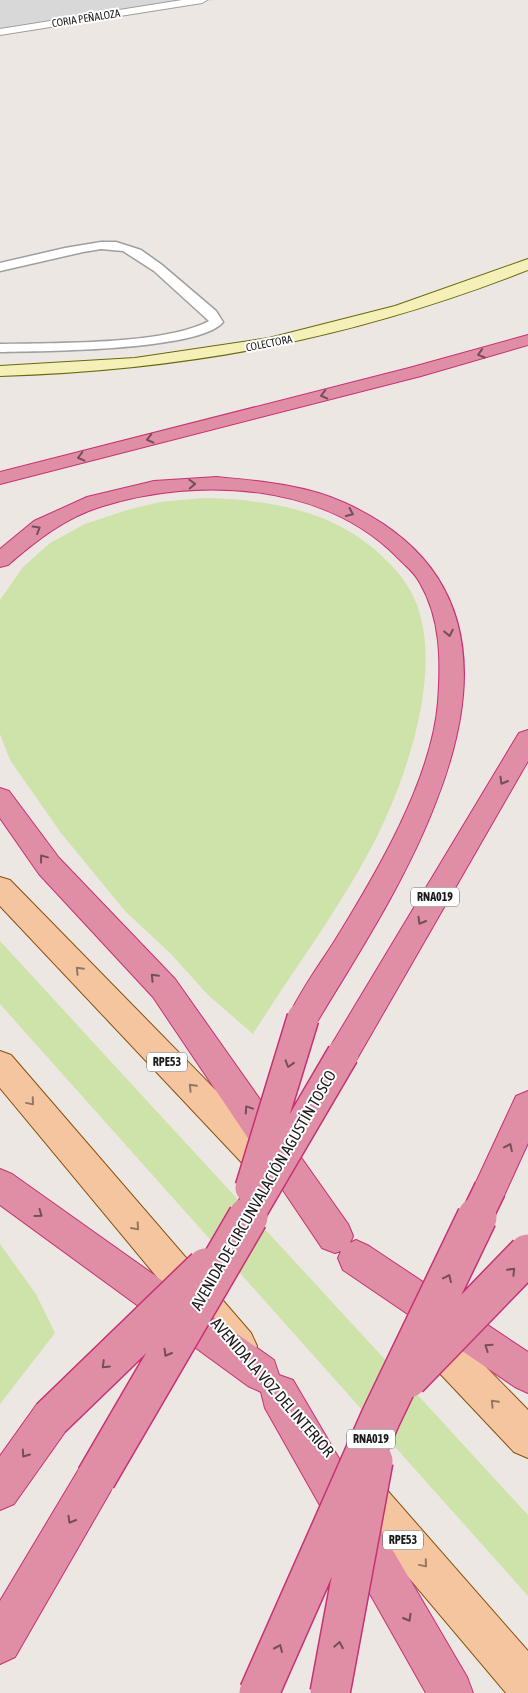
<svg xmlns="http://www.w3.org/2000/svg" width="528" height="1693" font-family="'Asap Condensed',sans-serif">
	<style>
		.residential { fill: #d9d8d9 }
		.grass { fill: #cde3aa }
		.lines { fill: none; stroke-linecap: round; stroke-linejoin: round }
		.lane-casing { stroke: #9f9f9f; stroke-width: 3 }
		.street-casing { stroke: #9f9f9f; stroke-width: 2 }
		.secondary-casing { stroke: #68680d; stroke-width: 2 }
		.primary-casing { stroke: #88500b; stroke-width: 2 }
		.highway-casing { stroke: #c83076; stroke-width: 2 }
		.lane { fill: #fff; fill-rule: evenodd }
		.street { fill: #fff; fill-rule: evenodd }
		.secondary { fill: #f4f0b8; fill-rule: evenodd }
		.primary { fill: #f4c59f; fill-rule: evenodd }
		.highway { fill: #df8ea6; fill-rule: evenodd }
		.highway-bridge-far1-casing { stroke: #c83076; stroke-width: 34; stroke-linecap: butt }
		.highway-bridge-casing { stroke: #c83076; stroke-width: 42; stroke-linecap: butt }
		.highway-bridge-far1 { stroke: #df8ea6; stroke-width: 31 }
		.highway-bridge { stroke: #df8ea6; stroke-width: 39 }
		.oneway { stroke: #734f5a }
		.oneway2 { stroke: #927864 }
		.labels { text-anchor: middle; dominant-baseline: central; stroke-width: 4; stroke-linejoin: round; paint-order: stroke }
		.far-street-label { font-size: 11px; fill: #1b1b1b; stroke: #fff }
		.shield { fill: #fff; stroke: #5f5f5f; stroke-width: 1 }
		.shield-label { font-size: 12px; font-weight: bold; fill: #1b1b1b }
		.near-street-label { font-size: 16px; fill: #1b1b1b; stroke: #fff }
	</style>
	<rect width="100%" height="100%" fill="#ece7e2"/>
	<path class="residential" d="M0 0H215L0 34Z"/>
	<path class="grass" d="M203 498C269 499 339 511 387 561 395 569 404 579 410 590 450 660 405 785 370 850 336 914 291 973 253 1034L208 995 171 954 125 911 61 833 10 760 0 734V600L23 567 50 543 85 524 127 510 160 502Z
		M0 941 528 1515V1596L0 1004Z
		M0 1244 36 1294 55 1333 0 1404Z"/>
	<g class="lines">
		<defs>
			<path id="lane" d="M101 242H116L141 250 162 265 216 311 223 322C200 351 40 351 0 352V344C52 343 165 345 209 321L154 271 123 251 101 249 83 252 0 271V263L65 248Z"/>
			<path id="street" d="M182 0H207L202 3 0 35V29Z"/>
			<path id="secondary" d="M528 259V270C351 339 190 370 0 376V366L135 358 269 338 395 306Z"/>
			<path id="primary" d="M0 877 10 880 285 1161 290 1172 285 1183 273 1188 261 1183 0 906Z
				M0 1051 11 1055 251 1333 257 1346 251 1359 238 1365 225 1359 0 1088Z
				M427 1314 440 1320 528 1410V1458L514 1452 414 1346 408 1333 414 1320Z
				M358 1467 372 1473 528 1651V1693H506L344 1501 338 1487 344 1473Z"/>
			<path id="highway" d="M528 335V345L421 376 0 484V472L409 368Z
				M217 477C259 481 306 485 345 503 477 563 485 675 437 799 407 879 358 954 314 1027L303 1031 292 1027 288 1018C300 991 318 967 334 942 375 876 432 780 438 702 441 661 441 619 420 583 415 573 406 566 398 558 325 483 199 476 103 506 66 517 37 540 8 565L0 567V549L34 521 87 497 154 481Z
				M528 730V761L354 1064 343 1068 332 1064 327 1054 332 1044 519 733Z
				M0 788 9 791 59 858 175 979 348 1224 353 1236 350 1243 356 1240 369 1246 528 1352V1393L515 1387 343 1270 338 1258 341 1251 335 1253 322 1248 153 997 39 874 0 818Z
				M528 1091V1143L502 1200 490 1205 478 1200 473 1189 478 1178 516 1096Z
				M0 1169 12 1174 274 1360 279 1375 293 1380 467 1677 473 1693H426L265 1408 261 1392 248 1386 0 1205Z
				M51 1398 65 1404 71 1418 65 1432 14 1504 0 1510V1456L37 1404Z
				M96 1458 110 1464 116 1478 110 1492 15 1657 0 1664V1601L82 1464Z"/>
		</defs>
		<use href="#lane" class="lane-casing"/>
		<use href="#street" class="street-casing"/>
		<use href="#secondary" class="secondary-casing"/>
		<use href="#primary" class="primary-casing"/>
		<use href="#highway" class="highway-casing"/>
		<use href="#lane" class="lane"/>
		<use href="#street" class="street"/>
		<use href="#secondary" class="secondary"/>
		<use href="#primary" class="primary"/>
		<use href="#highway" class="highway"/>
		<defs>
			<path id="highway-bridge-far1" d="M251 1188 303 1018
				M247 1218 343 1054
				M476 1218 490 1189"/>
			<path id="highway-bridge" d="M408 1378 528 1254
				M51 1418 206 1268
				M96 1478 248 1217
				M259 1693 381 1417 477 1217
				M330 1693 373 1461"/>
		</defs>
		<use href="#highway-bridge-far1" class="highway-bridge-far1-casing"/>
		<use href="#highway-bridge" class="highway-bridge-casing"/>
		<use href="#highway-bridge-far1" class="highway-bridge-far1"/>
		<use href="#highway-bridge" class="highway-bridge"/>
	</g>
	<defs><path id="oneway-chevron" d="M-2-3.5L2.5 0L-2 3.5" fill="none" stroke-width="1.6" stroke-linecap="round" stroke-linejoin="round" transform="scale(1.25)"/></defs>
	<g class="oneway">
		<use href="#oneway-chevron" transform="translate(481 354) rotate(163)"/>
		<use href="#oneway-chevron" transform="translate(324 395) rotate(166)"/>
		<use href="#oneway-chevron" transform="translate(150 439) rotate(166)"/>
		<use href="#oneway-chevron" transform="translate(81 457) rotate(166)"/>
		<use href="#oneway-chevron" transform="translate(192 484) rotate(-2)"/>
		<use href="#oneway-chevron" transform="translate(350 513) rotate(25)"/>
		<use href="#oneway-chevron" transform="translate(37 529) rotate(-31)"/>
		<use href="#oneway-chevron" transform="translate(449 633) rotate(79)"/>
		<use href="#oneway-chevron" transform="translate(503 781) rotate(120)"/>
		<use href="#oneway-chevron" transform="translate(43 858) rotate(-127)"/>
		<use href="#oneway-chevron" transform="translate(421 921) rotate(120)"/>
		<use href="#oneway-chevron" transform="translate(154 977) rotate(-134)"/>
		<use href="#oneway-chevron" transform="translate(289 1064) rotate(107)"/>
		<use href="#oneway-chevron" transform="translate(248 1109) rotate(-124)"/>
		<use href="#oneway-chevron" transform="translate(509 1147) rotate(-65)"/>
		<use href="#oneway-chevron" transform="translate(39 1214) rotate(36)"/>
		<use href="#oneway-chevron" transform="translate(512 1271) rotate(-46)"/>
		<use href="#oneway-chevron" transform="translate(448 1278) rotate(-65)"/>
		<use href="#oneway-chevron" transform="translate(488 1347) rotate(-146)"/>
		<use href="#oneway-chevron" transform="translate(167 1353) rotate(120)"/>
		<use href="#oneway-chevron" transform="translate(105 1365) rotate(136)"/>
		<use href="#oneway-chevron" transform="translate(25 1454) rotate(125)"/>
		<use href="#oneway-chevron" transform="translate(71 1520) rotate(120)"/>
		<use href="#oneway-chevron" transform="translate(408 1618) rotate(60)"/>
		<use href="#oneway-chevron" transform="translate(339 1645) rotate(-80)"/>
		<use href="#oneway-chevron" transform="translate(279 1648) rotate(-66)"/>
	</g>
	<g class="oneway2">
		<use href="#oneway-chevron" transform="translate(79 970) rotate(-134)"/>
		<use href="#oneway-chevron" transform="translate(192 1087) rotate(-134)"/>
		<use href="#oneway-chevron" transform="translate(31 1102) rotate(50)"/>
		<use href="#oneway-chevron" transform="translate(136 1227) rotate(49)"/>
		<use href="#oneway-chevron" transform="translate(494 1403) rotate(-134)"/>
		<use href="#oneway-chevron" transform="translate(424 1564) rotate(50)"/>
	</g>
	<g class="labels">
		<g class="far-street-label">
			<text transform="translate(86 18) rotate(-9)">CORIA PEÑALOZA</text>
			<text transform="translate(269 343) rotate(-11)">COLECTORA</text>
		</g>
		<g class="shield">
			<rect x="411" y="887.5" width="48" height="19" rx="4"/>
			<rect x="147" y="1052.5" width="40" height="19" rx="4"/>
			<rect x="347" y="1429.5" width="48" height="19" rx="4"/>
			<rect x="383" y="1530.5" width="40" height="19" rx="4"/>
		</g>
		<g class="shield-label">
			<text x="435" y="897">RNA019</text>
			<text x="167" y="1062">RPE53</text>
			<text x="371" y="1439">RNA019</text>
			<text x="403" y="1540">RPE53</text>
		</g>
		<g class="near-street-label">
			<text transform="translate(263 1190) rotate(-60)">AVENIDA DE CIRCUNVALACIÓN AGUSTÍN TOSCO</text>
			<text transform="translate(273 1387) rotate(49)">AVENIDA LA VOZ DEL INTERIOR</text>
		</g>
	</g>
</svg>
